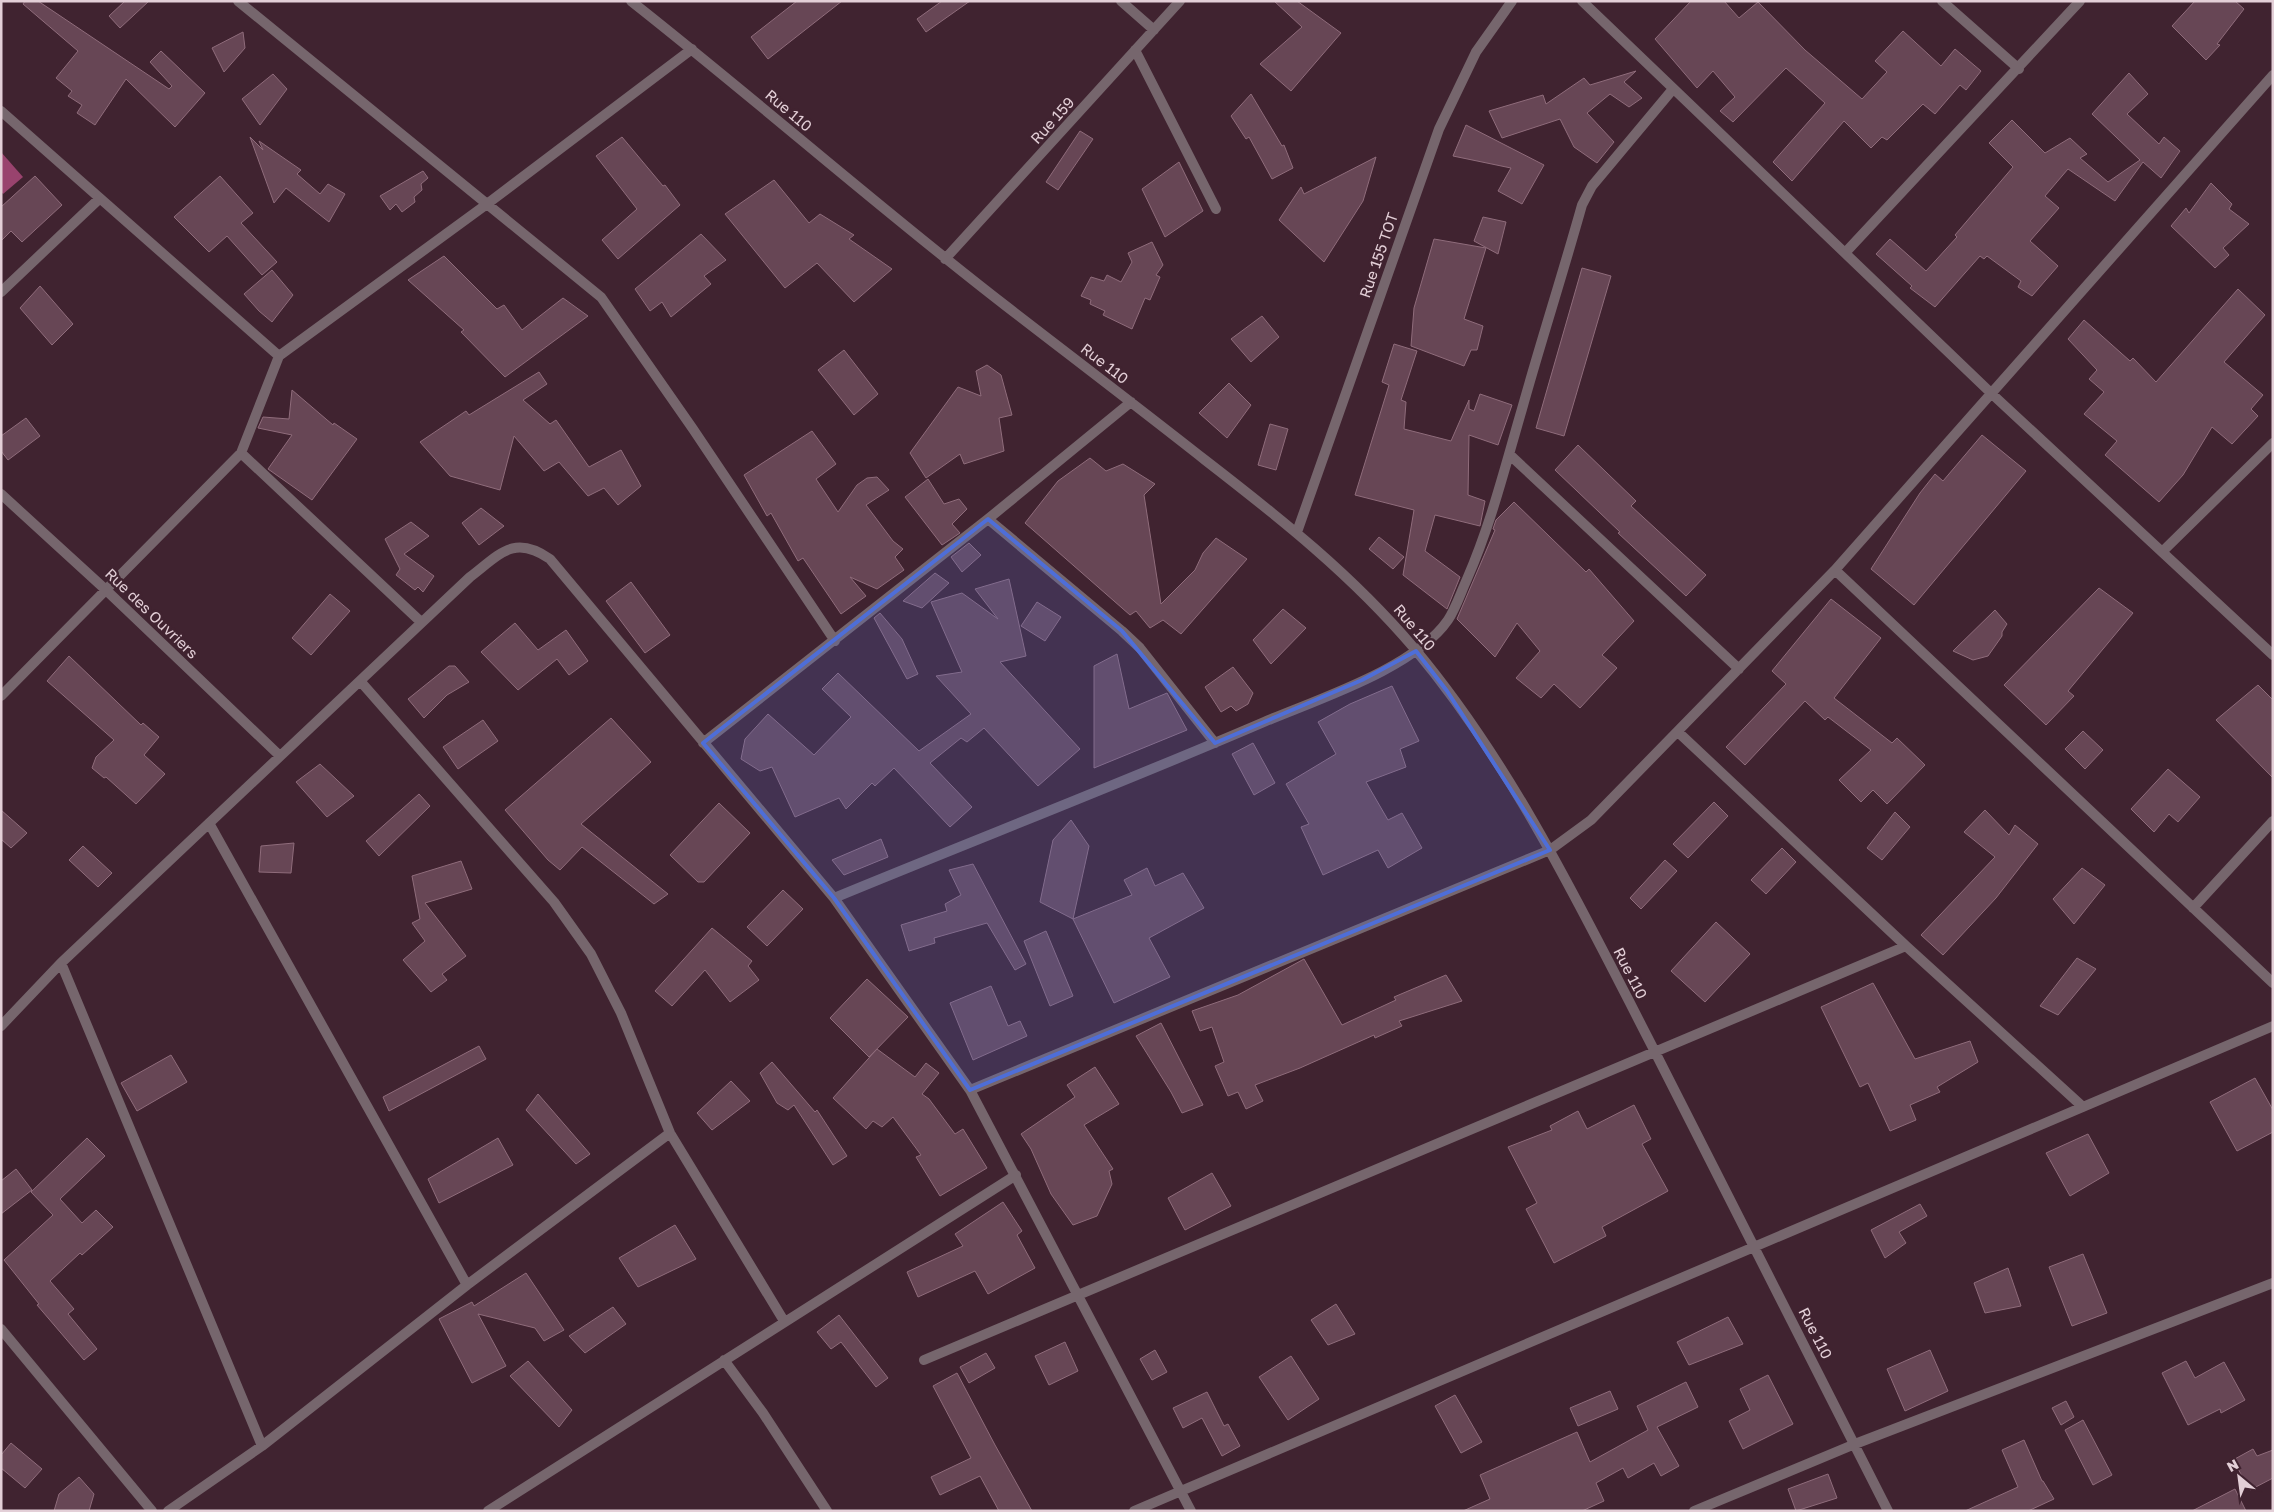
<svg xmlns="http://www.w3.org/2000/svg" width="2274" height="1512" font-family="'Golos Text',sans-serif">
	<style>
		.water { fill: #99436e }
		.building { fill: #674655; stroke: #8f6c7b }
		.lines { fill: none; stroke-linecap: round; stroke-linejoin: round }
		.street { stroke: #76666d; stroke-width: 10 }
		.marked { fill: #4e6ed8; fill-opacity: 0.2; stroke: #4e6ed8; stroke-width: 4; stroke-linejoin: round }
		.labels { text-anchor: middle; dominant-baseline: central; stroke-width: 5; stroke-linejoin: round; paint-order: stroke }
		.street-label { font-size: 15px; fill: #e3cfd7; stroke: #402330 }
	</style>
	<rect width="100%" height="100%" fill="#402330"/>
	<path class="water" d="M1 152 23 177 3 194 1 191Z"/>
	<path class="building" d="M25 1H38L169 89 172 86 150 62 161 51 205 93 175 127 126 79 95 125 77 113 82 105 68 96 72 91 56 78 78 51 23 4Z
		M125 1H149L120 28 109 16Z
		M797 1H842L768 59 751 37Z
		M942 1H970L926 32 917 19Z
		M1274 1H1297L1341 33 1291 91 1260 64 1302 27Z
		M1691 1H1724L1739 18 1758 2 1805 50 1862 99 1887 72 1875 61 1903 31 1941 66 1955 49 1981 71 1966 90 1960 85 1935 114 1923 104 1887 140 1882 137 1871 148 1844 121 1792 181 1773 162 1825 103 1786 68 1733 122 1720 111 1735 97 1713 71 1697 88 1655 39Z
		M2195 1H2235L2244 9 2217 44 2220 45 2206 60 2172 26Z
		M243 32 245 48 224 72 212 48Z
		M1636 71 1624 82 1642 98 1629 107 1610 94 1587 113 1614 142 1597 163 1574 147 1560 119 1502 138 1489 111 1543 95 1546 104 1584 78 1590 85Z
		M2129 73 2148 94 2127 114 2159 144 2164 137 2180 151 2161 178 2143 162 2115 201 2068 169 2045 196 2059 208 2030 241 2058 266 2032 296 2018 287 2021 281 1987 256 1984 259 1980 256 1935 307 1910 288 1912 286 1876 254 1890 239 1926 271 1957 237 1955 235 2013 167 1989 143 2012 120 2045 153 2070 138 2087 154 2080 158 2108 182 2140 160 2092 114Z
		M273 74 287 89 260 125 242 99Z
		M1251 94 1282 146 1284 145 1293 168 1272 179 1249 137 1246 139 1231 116Z
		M1466 125 1544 165 1522 204 1498 191 1511 168 1453 156Z
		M1080 131 1093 139 1058 190 1046 182Z
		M250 137 263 150 259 141 301 170 297 174 320 194 328 184 345 194 329 222 286 188 274 203Z
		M622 137 663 186 665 185 680 205 618 259 602 240 637 209 596 156Z
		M1376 157 1363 201 1324 262 1279 220 1301 187 1304 194Z
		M1179 162 1203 211 1165 237 1142 189Z
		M423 171 428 178 421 184 422 190 414 197 415 202 402 212 396 204 390 210 380 196Z
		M35 176 62 205 22 242 11 231 1 241V207Z
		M220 176 253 213 241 223 277 262 262 275 227 236 209 252 174 217Z
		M774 180 809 223 820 214 854 235 849 239 892 269 854 302 817 263 785 288 725 214Z
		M2211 183 2232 204 2229 209 2249 224 2223 248 2229 255 2215 268 2171 226 2186 208 2189 213Z
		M1483 217 1506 222 1498 254 1474 241Z
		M701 234 726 260 704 276 711 284 671 317 662 302 650 311 635 289Z
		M1434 239 1486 248 1464 319 1483 326 1477 350H1471L1464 366 1411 346 1414 308Z
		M1152 242 1163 265 1156 275 1160 277 1150 300 1145 298 1132 329 1103 315 1105 311 1090 304 1091 300 1081 296 1091 277 1104 281 1107 275 1121 282 1132 262 1128 253Z
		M444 256 497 309 504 305 522 330 563 298 588 316 505 377 461 332 464 330 408 280Z
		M1582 268 1611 276 1564 436 1536 428Z
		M272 270 293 295 272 322 259 311 244 294Z
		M40 286 73 324 52 345 20 308Z
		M2238 289 2265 315 2224 362 2263 395 2251 409 2258 416 2232 444 2212 427 2183 475 2159 502 2105 455 2117 441 2084 414 2104 392 2089 379 2097 370 2068 339 2084 320 2130 361 2133 358 2156 382Z
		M1262 316 1279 337 1251 362 1231 339Z
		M1394 344 1417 351 1401 400 1406 402 1404 429 1451 441 1469 400V409L1474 411 1480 394 1512 405 1498 445 1469 435 1468 495 1485 501 1480 526 1435 515 1425 551 1460 577 1447 609 1403 575 1414 510 1355 495 1389 385 1382 382Z
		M844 350 878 394 854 415 818 370Z
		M987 365 1001 375 1012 415 999 418 1004 451 964 464 960 454 926 478 910 453 958 387 981 396 976 371Z
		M539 372 547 384 523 400 550 424 556 420 589 467 621 450 641 486 618 505 604 488 588 496 559 462 544 471 514 436 500 490 450 476 420 442 466 411 469 415Z
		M1229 383 1251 405 1227 438 1199 413Z
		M292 390 333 425 334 423 357 439 312 500 268 469 292 435 258 428 263 417 289 419Z
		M26 418 40 436 8 460 1 451V436Z
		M1270 424 1288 429 1276 470 1258 465Z
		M812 431 836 464 816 479 838 512 857 485 867 478 877 477 889 490 866 505 893 541 903 549 895 557 904 570 877 589 850 577 866 596 841 614 803 558 798 561 771 513 767 516 744 475Z
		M1982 435 2026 471 1914 605 1871 569 1920 493 1935 474 1943 481Z
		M1578 445 1636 501 1631 506 1706 575 1686 596 1618 533 1620 532 1555 470Z
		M1090 458 1106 471 1123 464 1155 484 1144 495 1161 604 1195 570 1203 553 1216 538 1247 559 1181 634 1163 620 1150 628 1136 611 1130 615 1025 523 1058 481Z
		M928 479 944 504 959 499 967 509 952 524 960 533 942 545 905 497Z
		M1514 502 1586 572 1589 569 1634 621 1602 655 1617 668 1580 708 1554 684 1541 698 1516 678 1540 651 1517 623 1495 657 1457 619 1495 530 1493 529 1496 520Z
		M481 508 504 526 479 545 462 523Z
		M411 522 429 536 404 554 434 576 423 592 418 587 415 590 396 575 400 569 385 539Z
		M1379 537 1404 557 1393 569 1369 549Z
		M969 543 981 555 962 572 951 557Z
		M935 573 949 583 922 608 903 601Z
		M1009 579 1026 656 1000 662 1080 749 1038 786 984 728 967 742 961 738 930 763 972 807 950 827 894 768 875 786 872 783 846 809 839 798 795 817 772 767 760 771 741 759 745 739 768 714 814 755 851 717 822 689 838 673 919 751 971 714 936 676 962 672 931 602 962 593 998 619 975 589Z
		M631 582 670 635 645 653 606 601Z
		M2099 588 2133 613 2068 691 2074 696 2046 725 2004 685Z
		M330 594 350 611 311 655 292 638Z
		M1831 599 1881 638 1834 698 1892 743 1897 738 1925 765 1887 804 1873 790 1861 802 1839 780 1871 750 1828 717 1825 720 1805 701 1745 765 1726 747 1786 684 1772 671Z
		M1037 602 1061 617 1045 641 1021 626Z
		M1283 609 1306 628 1271 664 1253 640Z
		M1995 610 2007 624 2002 632V636L1988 656 1973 660 1953 651Z
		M880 613 902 639 918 674 907 679 874 618Z
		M515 623 538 650 566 630 588 661 569 675 557 659 518 690 481 652Z
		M1117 654 1129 709 1167 693 1187 730 1094 768V666Z
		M69 656 141 725 143 723 159 737 144 755 165 774 136 804 106 777 104 778 92 768 96 757 114 740 47 681Z
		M449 666H455L469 682 447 695 424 718 408 699Z
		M1233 667 1253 693 1248 704 1236 711 1231 706 1221 712 1205 687Z
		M2258 685 2273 700V778L2216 720Z
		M1392 686 1419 741 1400 749 1406 767 1366 782 1388 820 1402 813 1422 848 1388 868 1378 850 1323 875 1301 827 1309 824 1286 784 1336 754 1318 722 1350 704Z
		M611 718 651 762 581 824 668 894 654 904 582 847 560 870 548 860 505 810Z
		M483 720 498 741 458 769 443 747Z
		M2083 731 2103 750 2085 769 2065 749Z
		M1253 743 1275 783 1254 795 1232 754Z
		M320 764 354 796 327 817 296 782Z
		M2168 769 2200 797 2178 822 2169 814 2154 832 2131 809Z
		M419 794 430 806 379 856 366 841Z
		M1714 802 1728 816 1688 858 1673 844Z
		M719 803 750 833 704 882H698L670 855Z
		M1 810 27 833 11 848 1 839Z
		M1985 810 2009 835 2015 825 2038 844 1996 898 1943 955 1921 935 1995 857 1964 832Z
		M1895 812 1910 827 1882 860 1867 848Z
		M1071 820 1089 846 1073 919 1040 902 1053 840Z
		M881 839 888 857 844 875 832 860Z
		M294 843 291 873 259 872 261 846Z
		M83 846 112 873 98 887 69 860Z
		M1782 848 1796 862 1766 894 1751 880Z
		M1665 860 1677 871 1641 909 1630 898Z
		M461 861 472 889 425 903 466 956 442 974 447 980 431 992 403 960 425 941 412 923 420 919 412 876Z
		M973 864 1026 964 1015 970 987 923 934 938 935 943 909 951 901 925 947 911 945 904 961 895 949 870Z
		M1147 868 1155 886 1183 873 1204 908 1149 938 1170 977 1114 1003 1073 919 1132 895 1124 880Z
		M2082 868 2105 885 2074 924 2053 899Z
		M783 890 803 909 767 946 747 927Z
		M1716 922 1750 954 1705 1002 1671 971Z
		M712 928 752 961 748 966 759 980 730 1002 705 970 672 1006 655 991Z
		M1046 931 1073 996 1050 1006 1024 941Z
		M2077 958 2096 969 2058 1015 2040 1006Z
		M1304 959 1342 1025 1396 1000 1394 997 1446 975 1462 1001 1399 1021 1402 1026 1375 1038 1374 1035 1300 1068 1255 1085 1263 1101 1246 1109 1238 1092 1228 1096 1215 1066 1224 1062 1212 1027 1200 1031 1192 1011 1238 995Z
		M867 979 908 1017 869 1057 830 1018Z
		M1873 983 1915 1059 1970 1041 1978 1062 1937 1087 1940 1092 1910 1105 1916 1120 1890 1131 1868 1083 1860 1087 1821 1007Z
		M991 986 1008 1026 1020 1021 1027 1036 973 1060 950 1003Z
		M1161 1023 1203 1105 1182 1113 1171 1092 1136 1036Z
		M479 1046 486 1059 389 1111 383 1097Z
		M877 1049 915 1077 926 1063 939 1073 922 1094 929 1099 955 1134 963 1129 987 1168 940 1196 916 1157 921 1155 893 1117 882 1127 873 1121 866 1129 833 1098Z
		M171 1055 187 1082 137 1111 121 1083Z
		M772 1062 815 1112 817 1110 847 1156 833 1165 794 1105 788 1110 777 1103 760 1073Z
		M1095 1067 1119 1104 1084 1125 1113 1169 1109 1171 1112 1184 1097 1216 1073 1225 1051 1194 1031 1149 1021 1134 1075 1097 1067 1085Z
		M2255 1078 2273 1110V1132L2237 1151 2210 1102Z
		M731 1081 750 1101 712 1130 697 1113Z
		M538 1094 590 1154 576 1164 526 1110Z
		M1634 1105 1651 1139 1642 1144 1668 1191 1602 1227 1606 1236 1554 1263 1526 1209 1537 1203 1508 1147 1552 1130 1550 1126 1578 1111 1587 1129Z
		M2088 1134 2109 1173 2070 1196 2046 1153Z
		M87 1138 105 1156 60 1199 82 1223 96 1210 113 1227 82 1255 80 1253 50 1281 74 1309 68 1314 97 1349 84 1360 37 1305 39 1304 4 1260 53 1215 31 1192Z
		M498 1138 513 1165 439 1203 428 1179Z
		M16 1169 32 1190 1 1214V1181Z
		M1212 1173 1231 1206 1185 1230 1168 1198Z
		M1003 1202 1022 1231 1017 1235 1035 1268 988 1294 975 1271 918 1297 907 1272 963 1246 955 1234Z
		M1920 1204 1927 1216 1899 1232 1906 1243 1885 1258 1871 1230Z
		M675 1225 696 1259 638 1287 619 1258Z
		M2083 1254 2107 1313 2072 1326 2049 1267Z
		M2008 1268 2021 1306 1985 1313 1974 1283Z
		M526 1273 564 1330 544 1341 535 1328 478 1314 506 1366 472 1383 439 1319 472 1302 474 1306Z
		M1336 1304 1355 1334 1328 1345 1311 1320Z
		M613 1307 626 1324 585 1353 569 1336Z
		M839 1315 888 1378 876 1387 841 1342 831 1349 817 1332Z
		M1728 1317 1743 1344 1689 1365 1677 1342Z
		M1065 1342 1078 1371 1049 1385 1035 1356Z
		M1155 1350 1167 1372 1152 1380 1140 1359Z
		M1930 1350 1948 1391 1905 1411 1887 1369Z
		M986 1353 995 1368 969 1383 960 1367Z
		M1291 1356 1319 1399 1288 1420 1259 1377Z
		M528 1361 572 1410 559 1427 510 1376Z
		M2186 1361 2195 1378 2224 1362 2245 1400 2221 1413 2220 1409 2188 1425 2162 1373Z
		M957 1373 995 1445 1032 1511H999L980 1476 940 1495 931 1477 971 1458 933 1386Z
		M1768 1375 1793 1424 1743 1449 1729 1421 1750 1410 1740 1389Z
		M1686 1382 1698 1407 1657 1427 1679 1466 1661 1476 1654 1463 1628 1478 1623 1468 1596 1483 1604 1501 1582 1511H1463L1490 1499 1480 1475 1577 1432 1590 1462 1648 1430 1637 1406Z
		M1610 1391 1618 1409 1578 1426 1570 1408Z
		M1207 1392 1224 1426 1228 1424 1240 1446 1222 1456 1202 1418 1183 1428 1173 1408Z
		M1455 1395 1482 1442 1461 1453 1435 1406Z
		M2066 1401 2074 1417 2061 1425 2052 1408Z
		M2083 1420 2112 1475 2093 1485 2065 1430Z
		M2024 1440 2042 1481H2043L2054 1499 2028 1511H1965L2018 1487 2002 1450Z
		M11 1443 42 1469 25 1488 1 1468V1455Z
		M2253 1449 2257 1456 2273 1450V1478L2250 1490 2233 1460Z
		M1828 1474 1837 1498 1796 1511 1788 1489Z
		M79 1477 94 1494 89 1511H54L59 1494Z
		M2235 1489 2246 1511H2192Z"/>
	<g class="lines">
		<path class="street" d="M238 1 601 297 693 429 835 641
			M631 1C758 101 879 208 1006 306 1072 357 1139 408 1205 460 1280 518 1352 575 1414 648 1513 766 1581 908 1651 1044 1730 1200 1810 1355 1888 1511
			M1121 1 1154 30
			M1582 1 1992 394 2273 655
			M1942 1 2019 69
			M1135 50 1216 209
			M1 111 279 356
			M1845 253 2080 1
			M945 259 1180 1
			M1 292 99 199
			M241 453 421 622
			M1510 455 1739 669
			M1 494 106 590 280 756
			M988 519 1122 631 1140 648 1215 743
			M1297 532 1439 129 1476 52 1512 1
			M2162 552 2273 443
			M1835 570 2273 983
			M361 682 554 902 591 954 621 1013 670 1133 784 1321
			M1 696 241 453 279 356 487 204 692 49
			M1678 732 1906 946
			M703 743 988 519 1131 402
			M209 823 467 1285
			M834 898C977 839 1122 783 1264 722 1318 699 1415 668 1448 620 1456 608 1461 592 1467 579 1491 524 1505 467 1522 409 1541 341 1563 273 1582 205L1592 186 1673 89
			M2193 908 2273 821
			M61 963 262 1446
			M1 1026 61 963 470 577C500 554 514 534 550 559L834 898 970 1090 1191 1511
			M970 1090 1550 850 1591 820 1835 570 2273 75
			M1 1329 152 1511
			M724 1360 763 1413 827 1511
			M924 1360 1906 946 2083 1107
			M168 1511 262 1446 467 1285 670 1133
			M488 1511 1016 1175
			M1134 1511 2273 1026
			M1694 1511 1855 1444 2273 1283"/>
	</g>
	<path class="marked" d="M988 519 1122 631 1215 743 1362 680 1416 651 1447 691 1550 850 970 1090 834 898 703 743Z"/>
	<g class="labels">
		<g class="street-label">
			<text transform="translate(789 110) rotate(40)">Rue 110</text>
			<text transform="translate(1052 120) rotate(-48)">Rue 159</text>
			<text transform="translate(1378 255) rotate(-71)">Rue 155 TOT</text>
			<text transform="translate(1105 363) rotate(38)">Rue 110</text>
			<text transform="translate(152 613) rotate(44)">Rue des Ouvriers</text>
			<text transform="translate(1415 627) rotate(50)">Rue 110</text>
			<text transform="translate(1631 973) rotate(63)">Rue 110</text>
			<text transform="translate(1816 1333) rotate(63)">Rue 110</text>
		</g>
	</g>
	<rect width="2274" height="1512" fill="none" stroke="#e3cfd7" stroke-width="5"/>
	<g transform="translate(2239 1477) rotate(331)" stroke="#402330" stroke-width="4" paint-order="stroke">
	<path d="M0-4L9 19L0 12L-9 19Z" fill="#e3cfd7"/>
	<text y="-8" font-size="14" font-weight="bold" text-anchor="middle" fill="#e3cfd7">N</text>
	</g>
</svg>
